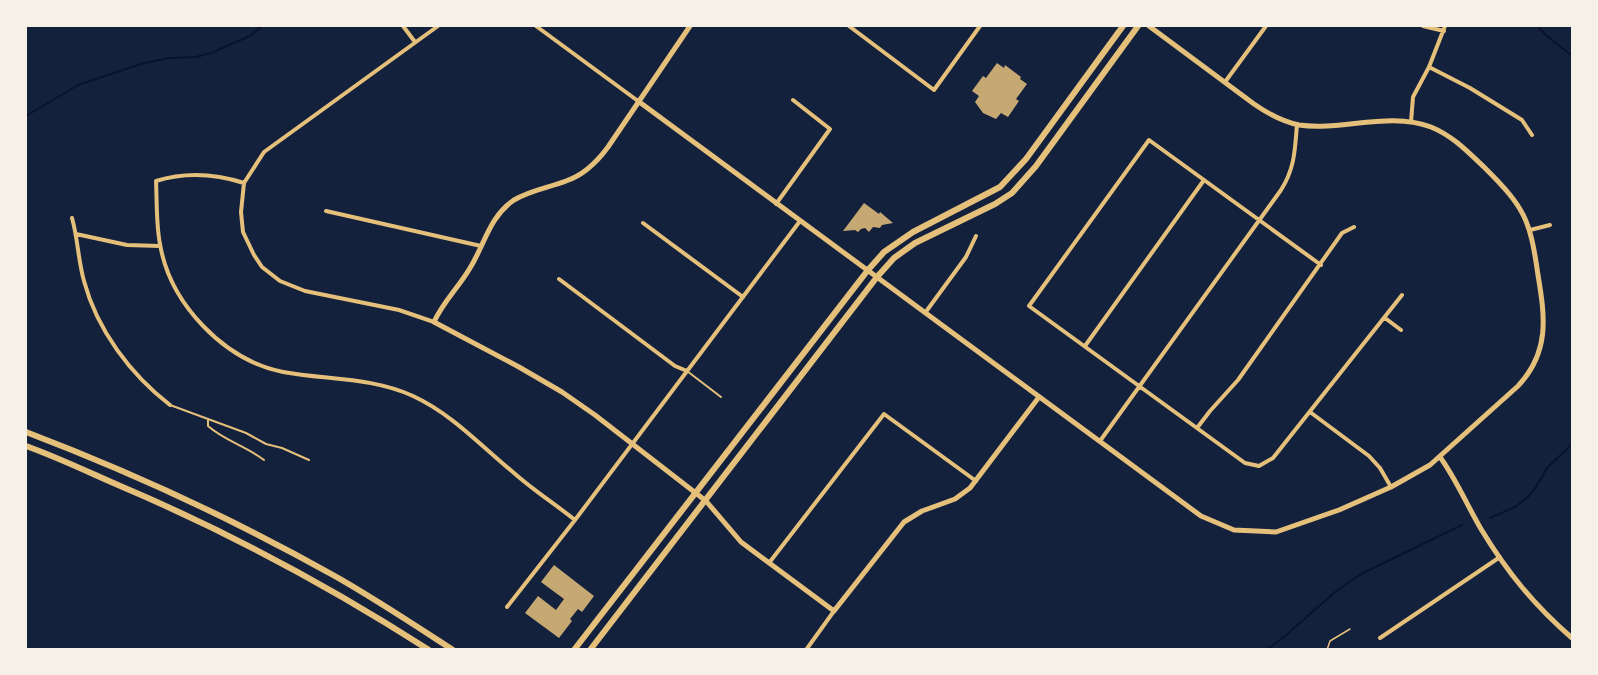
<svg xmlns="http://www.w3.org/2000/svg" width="1598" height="675" font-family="Literata,serif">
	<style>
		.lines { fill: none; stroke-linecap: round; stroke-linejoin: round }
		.stream { stroke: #0b132b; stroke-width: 2 }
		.building { fill: #c6a872 }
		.path { stroke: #e5c07b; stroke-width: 1.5 }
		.service { stroke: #e5c07b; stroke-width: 2 }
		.minor { stroke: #e5c07b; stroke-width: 4 }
		.tertiary { stroke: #e5c07b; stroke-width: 5 }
		.secondary { stroke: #e5c07b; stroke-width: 6 }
	</style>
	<rect width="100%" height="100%" fill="#14213d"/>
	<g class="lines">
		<path class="stream" d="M1537 26 1546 35 1572 56
			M26 116 78 85 144 63 170 58 196 57 211 53 252 35 262 26
			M1490 518 1515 507 1527 498 1536 487 1547 468 1572 444
			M1266 650 1284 637 1335 592 1361 574 1462 525"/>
	</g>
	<path class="building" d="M997 63 1004 68 1005 65 1021 77 1020 79 1027 84 1016 99 1019 101 1008 117 1001 113 996 119 983 113 975 102 979 96 972 91 983 76 986 78Z
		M864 203 879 214 880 212 893 223 882 225 880 228 873 227 869 232 865 228 861 229 858 232 855 230 843 231Z
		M554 565 594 596 582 612 578 609 570 619 572 621 559 638 525 613 538 596 556 610 564 599 541 582Z"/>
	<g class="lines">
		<path class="path" d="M1327 650 1330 641 1350 629"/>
		<path class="service" d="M687 371 721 397
			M170 405 246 433 266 444 282 448 309 460
			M208 419V426C225 441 246 446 264 460"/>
		<path class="minor" d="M403 26 415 42
			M536 26 638 101
			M849 26 934 90 980 26
			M1423 26 1444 31
			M1429 67 1470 88 1522 120 1532 135
			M1225 82 1266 26
			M1411 122 1413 97 1429 67 1445 26
			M244 183C216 174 185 172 156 181 157 201 156 224 160 244 170 304 224 360 283 372 326 380 372 377 413 396 452 414 481 446 514 473 533 490 555 504 575 520
			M776 204 830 129 793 100
			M326 211 481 246
			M72 218C78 239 78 260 84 281 97 330 131 375 170 405
			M643 223 743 297
			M1530 230 1550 225
			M76 234 127 245 160 246
			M1321 265 1149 140 1029 306 1245 463 1259 466 1273 458 1402 295
			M559 279 675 366 687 371
			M925 313 966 257 976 236
			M1385 318 1401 330
			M434 322 399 310 305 291 280 281 262 267 254 255 243 232 241 212 244 183 264 152 438 26
			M1085 346 1204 180
			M1310 412 1369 456 1380 468 1391 487
			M1197 428 1210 411 1238 380 1342 233 1354 227
			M1100 441 1281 190C1295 168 1295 149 1297 124
			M769 563 884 414 976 481
			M507 607 575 520 800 221
			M1380 638 1500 557
			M806 650 834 611"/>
		<path class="tertiary" d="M690 26 608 147C597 162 584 175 566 181 548 188 531 190 514 200 489 217 485 244 470 268 459 287 443 302 434 322L519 367 562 392 595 415 706 501 741 542 834 611 904 522 922 511 955 499 970 488 1039 397
			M638 101 1201 516 1234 530 1276 532 1339 510 1391 487 1430 465 1518 386C1550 352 1545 317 1538 275 1530 219 1525 208 1485 168 1468 152 1453 136 1431 127 1389 111 1342 131 1299 125 1283 122 1267 113 1254 104L1149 26
			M1440 457C1456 479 1467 505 1481 529 1507 572 1534 605 1572 638"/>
		<path class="secondary" d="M26 432C131 472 235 520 333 575 374 598 413 624 453 650
			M26 446C57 457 88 472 118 485 229 532 328 585 429 650
			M574 650 868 270 884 252 913 232 1000 187 1026 159 1123 26
			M590 650 877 277 894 258 915 243 995 204 1012 193 1036 166 1138 26"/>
	</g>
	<rect width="1598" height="675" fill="none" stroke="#f6f1e7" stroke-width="54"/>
</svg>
